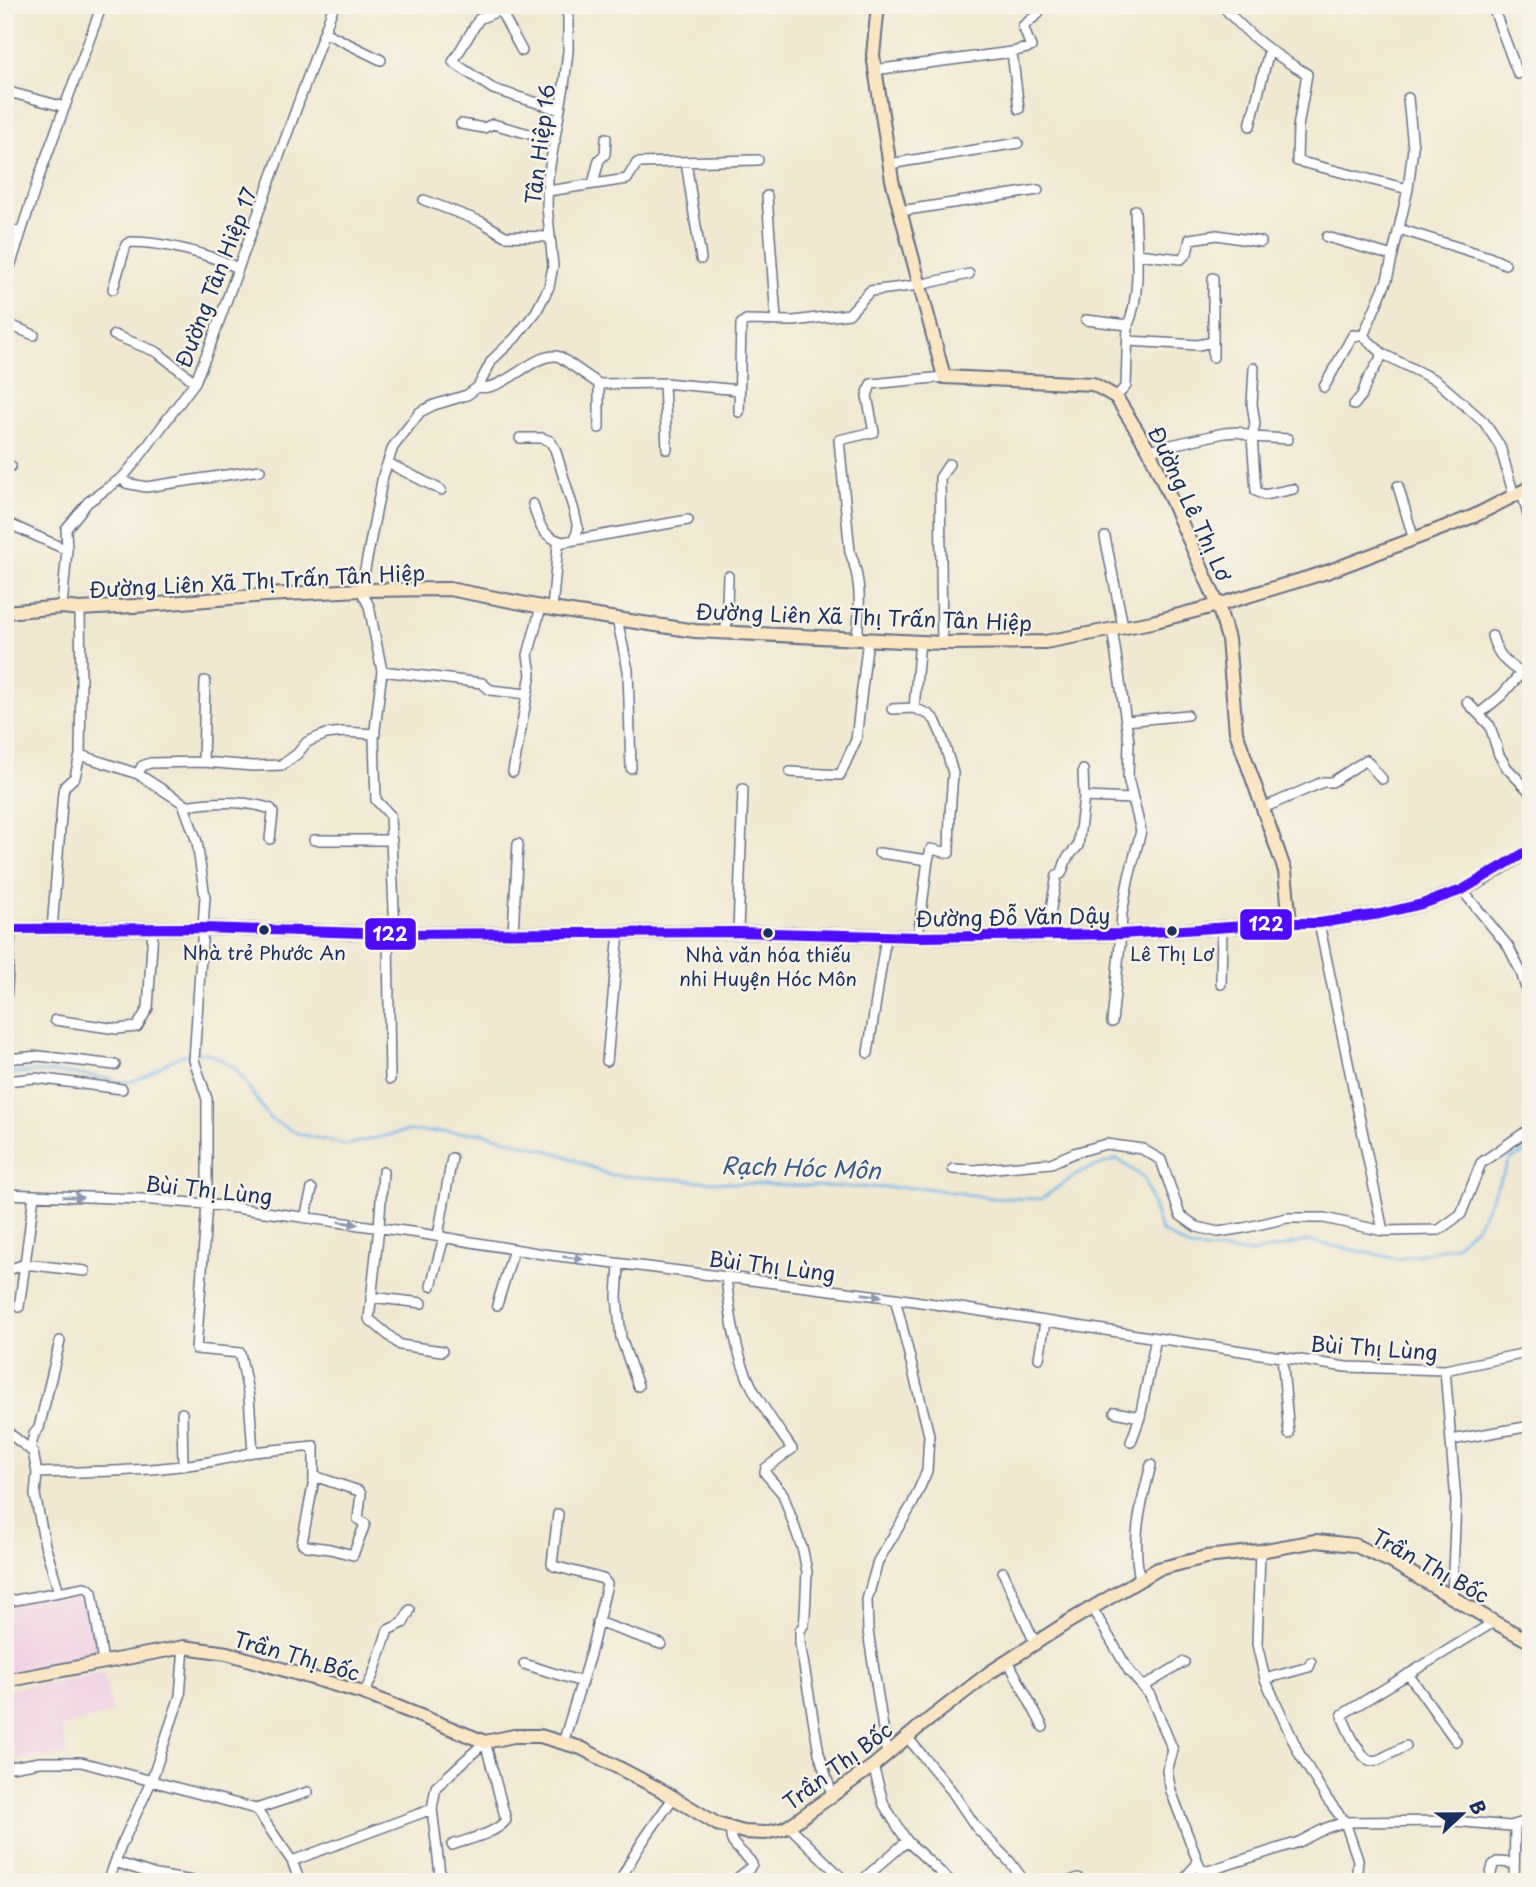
<svg xmlns="http://www.w3.org/2000/svg" width="1536" height="1887" font-family="'Playpen Sans',sans-serif">
	<style>
		.built { fill: #f0d0e4 }
		.lines { fill: none; stroke-linecap: round; stroke-linejoin: round }
		.stream { stroke: #74b5e9; stroke-width: 2.5 }
		.street-casing { stroke: #667086; stroke-width: 12 }
		.secondary-casing { stroke: #667086; stroke-width: 16 }
		.street { stroke: #fff; stroke-width: 9 }
		.secondary { stroke: #fbe6c4; stroke-width: 12 }
		.bus-1-casing { stroke: #f7f3e8; stroke-width: 16 }
		.bus-1 { stroke: #4f0aff; stroke-width: 10 }
		.oneway { fill: #8d97ae }
		.bus-dot { fill: #1b2f5e; stroke: #f7f3e8; stroke-width: 2.5 }
		.labels { text-anchor: middle; dominant-baseline: central; stroke-width: 5; stroke-linejoin: round; paint-order: stroke }
		.bus-label { font-size: 19px; fill: #1b2f5e; stroke: #f7f3e8 }
		.street-label { font-size: 21px; fill: #1b2f5e; stroke: #f7f3e8 }
		.water-label { font-size: 23px; font-style: italic; fill: #365788; stroke: #f7f3e8 }
		.line-badge { stroke: #f7f3e8; stroke-width: 2.5 }
		.badge-label { font-size: 19px; text-anchor: middle; font-weight: bold; fill: #fff }
	</style>
	<rect width="100%" height="100%" fill="#f7f3e8"/>
	<filter id="ink" filterUnits="userSpaceOnUse"><feTurbulence type="fractalNoise" baseFrequency=".0143" numOctaves="2"/><feDisplacementMap in="SourceGraphic" scale="14" xChannelSelector="R" yChannelSelector="G"/><feConvolveMatrix kernelMatrix="1 2 1 2 8 2 1 2 1" color-interpolation-filters="sRGB"/></filter>
	<filter id="wash" filterUnits="userSpaceOnUse"><feTurbulence type="fractalNoise" baseFrequency=".00686" numOctaves="4" result="noise"/><feDisplacementMap in="SourceGraphic" scale="28" xChannelSelector="R" yChannelSelector="G"/><feGaussianBlur stdDeviation="1.57" result="paint"/><feColorMatrix in="noise" values="0 0 0 0 0 0 0 0 0 0 0 0 0 0 0 0 0 1.4 0 .05"/><feComposite in="paint" operator="in"/></filter>
	<g filter="url(#wash)">
		<rect width="100%" height="100%" fill="#f0e8d0"/>
		<path class="built" d="M80 1590 85 1593 97 1653 96 1659 5 1674V1604Z
			M104 1673 112 1713 62 1727 67 1755 5 1762V1690Z"/>
		<g class="lines">
			<path class="stream" d="M197 1053H209L235 1068 270 1119 299 1134 346 1145 406 1131 483 1133 561 1154 609 1175 733 1183 840 1187 925 1188 993 1198 1041 1199 1082 1171 1117 1159 1144 1178 1161 1231 1190 1248 1252 1253 1308 1241 1399 1259 1455 1246 1478 1224 1511 1159 1531 1150
				M5 1074C36 1070 67 1073 98 1077 107 1078 117 1082 126 1082 147 1081 170 1055 190 1054"/>
		</g>
	</g>
	<g filter="url(#ink)">
		<g class="lines">
			<defs>
				<path id="street" d="M506 5 500 10 522 51
					M1222 5C1249 37 1272 53 1307 74L1298 127 1297 161 1408 189
					M1379 5H1386
					M1492 5 1518 74
					M500 10 479 19 453 62 493 89 560 110
					M324 32 381 60
					M1012 52 1019 109
					M874 70 1012 52 1031 47 1023 26 1038 14
					M5 91 65 107
					M1408 98 1413 148 1408 189 1387 280 1363 336 1383 354 1437 381 1484 422 1500 446 1514 496
					M461 124 484 128 493 124 555 141
					M1250 126 1269 51
					M686 162 701 259
					M889 164 1018 143
					M593 184 599 160 605 154 606 138
					M548 191 627 179 637 163 758 160
					M767 196 776 319
					M424 200 482 222 505 236 549 237
					M900 211 1038 190
					M5 228 21 233
					M1399 229 1489 257 1505 264
					M1327 237 1393 256
					M1137 254 1181 259 1187 253 1190 239 1217 235 1261 242
					M5 282 39 177 102 5
					M113 289 126 245 131 242C165 242 208 254 238 268
					M1086 320 1128 325 1126 386 1116 397
					M5 323 34 335
					M1128 325C1142 293 1136 244 1135 210
					M114 335 157 352 195 382
					M1128 341 1198 345 1213 342V278
					M1213 342V357
					M1254 368 1252 404 1255 424 1252 437 1256 491 1264 495 1293 489
					M478 387C504 393 536 349 560 357L599 384
					M1324 387 1353 335 1363 336
					M1354 405 1362 395 1367 381 1383 354
					M739 412 741 324 746 320 794 321 849 314 870 291 919 285 969 274
					M599 428V384L664 383
					M520 438H542L550 441 555 449 574 511 578 528 575 539
					M667 449 664 383 739 390
					M1149 450 1224 433 1239 432 1252 437 1288 439
					M5 463 11 466
					M388 463 441 490
					M123 477 126 483 146 487 260 470
					M1398 486 1414 540
					M1522 492 1531 527
					M533 504C539 523 540 536 563 542
					M5 522 67 550
					M1105 537 1123 626
					M62 607 67 550 66 529 88 502 123 477 137 460 195 382 210 346 334 5
					M552 609 558 545 563 542 688 520
					M617 619 628 670 631 768
					M1112 628 1129 742 1128 778 1141 831 1129 877 1122 913 1121 934 1112 1022
					M726 632 728 576
					M1492 636C1498 658 1511 668 1531 678
					M857 638C860 607 862 582 850 552L839 440 874 432 867 396 871 384 944 377
					M942 643 940 478 949 464
					M382 671 482 683 490 690 527 694
					M1467 702 1490 726 1499 755 1507 768 1531 793
					M914 708 928 714 935 720 942 736 953 773 950 814 949 853 931 849 928 860 918 937
					M892 709 914 708 920 641
					M1479 714 1502 695 1521 673
					M1126 721 1187 715
					M80 755 138 774 183 803 197 842 205 897 194 1060 207 1099V1204L196 1349 240 1353 249 1397 253 1452C183 1472 109 1471 37 1473L35 1495 45 1545 59 1592 84 1587 88 1588 92 1592 103 1662
					M203 762 205 681
					M513 772 531 674 528 655 541 607
					M790 772 840 775 856 740 868 638
					M138 774 142 766 150 763 203 762 253 766 282 765 297 754 307 742 326 734 344 732 375 734
					M1084 797 1133 799
					M184 806C211 802 245 800 271 809L273 813 270 839
					M1263 808 1323 782H1332L1366 760 1382 779
					M314 840H392
					M879 853 928 860
					M1462 890 1508 946 1521 972 1531 1005
					M1319 923 1383 1231
					M52 929 63 792 65 786 75 777 80 755 81 684 80 609
					M513 932 518 844
					M738 932 743 789
					M388 934 390 1079
					M395 934 390 815 376 800 374 738 382 671 369 606 361 590 383 476 393 447 420 412 434 405 467 395 478 387 492 360 515 338 536 312 549 287 553 266 547 206 548 177 564 86 568 51V17L565 5
					M1046 936 1057 875 1061 874 1067 858 1078 846 1084 797 1083 770
					M1221 984 1222 928
					M5 1014 11 929
					M55 1020 117 1029 137 1027 148 1008 153 929
					M868 1053 886 936
					M5 1059 39 1056 115 1065
					M607 1061 619 932
					M5 1081 36 1078 122 1089
					M953 1169 974 1170 1051 1163 1074 1153 1106 1144 1142 1149 1161 1160 1180 1215 1197 1227 1218 1232 1244 1228 1287 1218H1324L1383 1231 1439 1230 1461 1214 1481 1163 1531 1128
					M383 1172 379 1227 369 1319 400 1345 442 1351
					M5 1194 140 1199 207 1204 418 1233 543 1254 895 1298 1346 1367 1445 1370 1531 1352
					M305 1218 312 1189
					M438 1236 452 1158
					M619 1264 617 1297 621 1338 638 1386
					M11 1269 25 1264 34 1195
					M726 1277C730 1313 735 1356 753 1389 764 1410 778 1429 792 1449L766 1468 765 1473 783 1494 803 1551 807 1572 805 1616 804 1624 800 1631V1643L819 1753 832 1795
					M431 1286 444 1237
					M371 1297 422 1303
					M497 1305 514 1249
					M19 1307 25 1264 85 1271
					M1282 1356 1289 1434
					M1039 1358 1045 1322
					M1445 1370 1456 1501 1452 1596
					M1115 1412 1140 1417
					M182 1413 183 1466
					M5 1430 33 1452 37 1473
					M1451 1440 1531 1426
					M1131 1442 1140 1417 1156 1338
					M30 1450 34 1434 39 1428 60 1341
					M253 1452 314 1446V1480L302 1543 307 1546 330 1549 353 1555 365 1524 358 1519 361 1494 359 1491 314 1476
					M558 1514 552 1564 554 1566 603 1579 607 1584 591 1651 563 1743
					M1260 1551 1257 1644 1265 1679 1299 1753 1327 1799 1345 1822 1358 1860 1356 1882
					M1003 1572 1035 1643
					M1140 1579C1131 1538 1141 1505 1151 1465
					M5 1602 59 1592
					M1092 1608 1129 1671 1150 1695 1173 1750 1167 1771 1171 1791 1201 1870 1208 1871 1299 1842 1326 1828 1345 1822 1454 1821 1510 1826 1531 1820
					M597 1622 661 1644
					M1008 1661 1043 1727
					M524 1664 582 1682
					M1408 1674 1456 1741
					M1265 1679 1309 1667 1311 1662
					M1143 1687 1184 1662
					M364 1694 373 1675 388 1630 403 1623 410 1610
					M907 1737 951 1790 976 1827 1010 1862 1025 1882
					M1406 1746 1378 1760 1369 1761C1357 1751 1348 1731 1342 1716L1343 1714 1494 1622
					M887 1754 868 1631 867 1600 878 1561 912 1505 927 1471 929 1435 895 1298
					M873 1766 884 1805 907 1841 951 1882
					M5 1768 40 1762H81L256 1809 292 1861 300 1882
					M256 1809 308 1792
					M789 1826 846 1882
					M292 1861 432 1809
					M115 1862 156 1875 199 1882
					M108 1882 121 1846 151 1782 180 1696 184 1647
					M441 1882 432 1809 436 1787 485 1742 506 1820C496 1834 468 1839 452 1845
					M620 1882C634 1851 654 1825 674 1797
					M733 1882 749 1869 752 1864C746 1852 724 1844 733 1829
					M860 1882 907 1841
					M1068 1882 1078 1878
					M1184 1882 1189 1873 1198 1863
					M1489 1882 1493 1865 1497 1862 1514 1863
					M1514 1882 1515 1826"/>
				<path id="secondary" d="M878 5 873 55 892 180 944 377 1093 384 1116 397 1149 450 1218 605 1228 639 1236 732 1285 871 1290 923
					M5 612 62 607 80 609 134 606 266 595 361 590 449 589 552 609 695 631 942 643 1045 642 1152 622 1218 605 1327 572 1474 516 1531 487
					M5 929 203 928 395 934 738 932 918 937 1121 934 1290 923H1319L1380 914 1422 904 1462 890 1483 879 1531 849
					M5 1681 184 1647 227 1653 363 1693 485 1742 514 1736H540L581 1748 661 1790 717 1824 733 1829 744 1832 765 1833 783 1829 789 1826 873 1766 918 1728 989 1673 1068 1622 1158 1569 1206 1557 1260 1551 1316 1541 1354 1545 1392 1562 1494 1622 1531 1642"/>
			</defs>
			<use href="#street" class="street-casing"/>
			<use href="#secondary" class="secondary-casing"/>
			<use href="#street" class="street"/>
			<use href="#secondary" class="secondary"/>
			<defs>
				<path id="bus-1" d="M5 929 203 928 395 934 738 932 918 937 1121 934 1290 923H1319L1380 914 1422 904 1462 890 1531 849"/>
			</defs>
			<use href="#bus-1" class="bus-1-casing"/>
			<use href="#bus-1" class="bus-1"/>
		</g>
		<defs><path id="oneway-solid" d="M-6-.8H1V-3.2L6.5 0L1 3.2V.8H-6Z" transform="scale(1.75)"/></defs>
		<g class="oneway">
			<use href="#oneway-solid" transform="translate(73 1197) rotate(2)"/>
			<use href="#oneway-solid" transform="translate(348 1223) rotate(8)"/>
			<use href="#oneway-solid" transform="translate(573 1258) rotate(7)"/>
			<use href="#oneway-solid" transform="translate(872 1295) rotate(7)"/>
		</g>
	</g>
	<g class="bus-dot">
		<circle cx="264" cy="930" r="6"/>
		<circle cx="1172" cy="931" r="6"/>
		<circle cx="768" cy="933" r="6"/>
	</g>
	<g class="labels">
		<g class="bus-label">
			<text x="264" y="952">Nhà trẻ Phước An</text>
			<text x="1172" y="953">Lê Thị Lơ</text>
			<text x="768" y="954">Nhà văn hóa thiếu<tspan x="768" dy="24">nhi Huyện Hóc Môn</tspan></text>
		</g>
		<g class="street-label">
			<text transform="translate(539 144) rotate(-83)">Tân Hiệp 16</text>
			<text transform="translate(215 277) rotate(-69)">Đường Tân Hiệp 17</text>
			<text transform="translate(1191 503) rotate(65)">Đường Lê Thị Lơ</text>
			<text transform="translate(257 580) rotate(-3)">Đường Liên Xã Thị Trấn Tân Hiệp</text>
			<text transform="translate(864 616) rotate(2)">Đường Liên Xã Thị Trấn Tân Hiệp</text>
			<text transform="translate(1013 916) rotate(-1)">Đường Đỗ Văn Dậy</text>
			<text transform="translate(209 1189) rotate(6)">Bùi Thị Lùng</text>
			<text transform="translate(772 1265) rotate(7)">Bùi Thị Lùng</text>
			<text transform="translate(1374 1347) rotate(4)">Bùi Thị Lùng</text>
			<text transform="translate(1431 1565) rotate(29)">Trần Thị Bốc</text>
			<text transform="translate(297 1655) rotate(16)">Trần Thị Bốc</text>
			<text transform="translate(837 1765) rotate(-37)">Trần Thị Bốc</text>
		</g>
		<g class="water-label">
			<text transform="translate(801 1167) rotate(2)">Rạch Hóc Môn</text>
		</g>
	</g>
	<g class="line-badge">
		<rect x="1239" y="908" width="54" height="33" rx="7" fill="#4f0aff"/>
		<rect x="364" y="917" width="53" height="34" rx="7" fill="#4f0aff"/>
	</g>
	<g class="badge-label">
		<text x="1266" y="931">122</text>
		<text x="390" y="941">122</text>
	</g>
	<rect width="1536" height="1887" fill="none" stroke="#f7f3e8" stroke-width="28"/>
	<g transform="translate(1462 1814) rotate(68)" stroke="#f7f3e8" stroke-width="5" paint-order="stroke">
	<path d="M0-5L12 26L0 18L-12 26Z" fill="#1b2f5e"/>
	<text y="-10" font-size="19" font-weight="bold" text-anchor="middle" fill="#1b2f5e">B</text>
	</g>
</svg>
